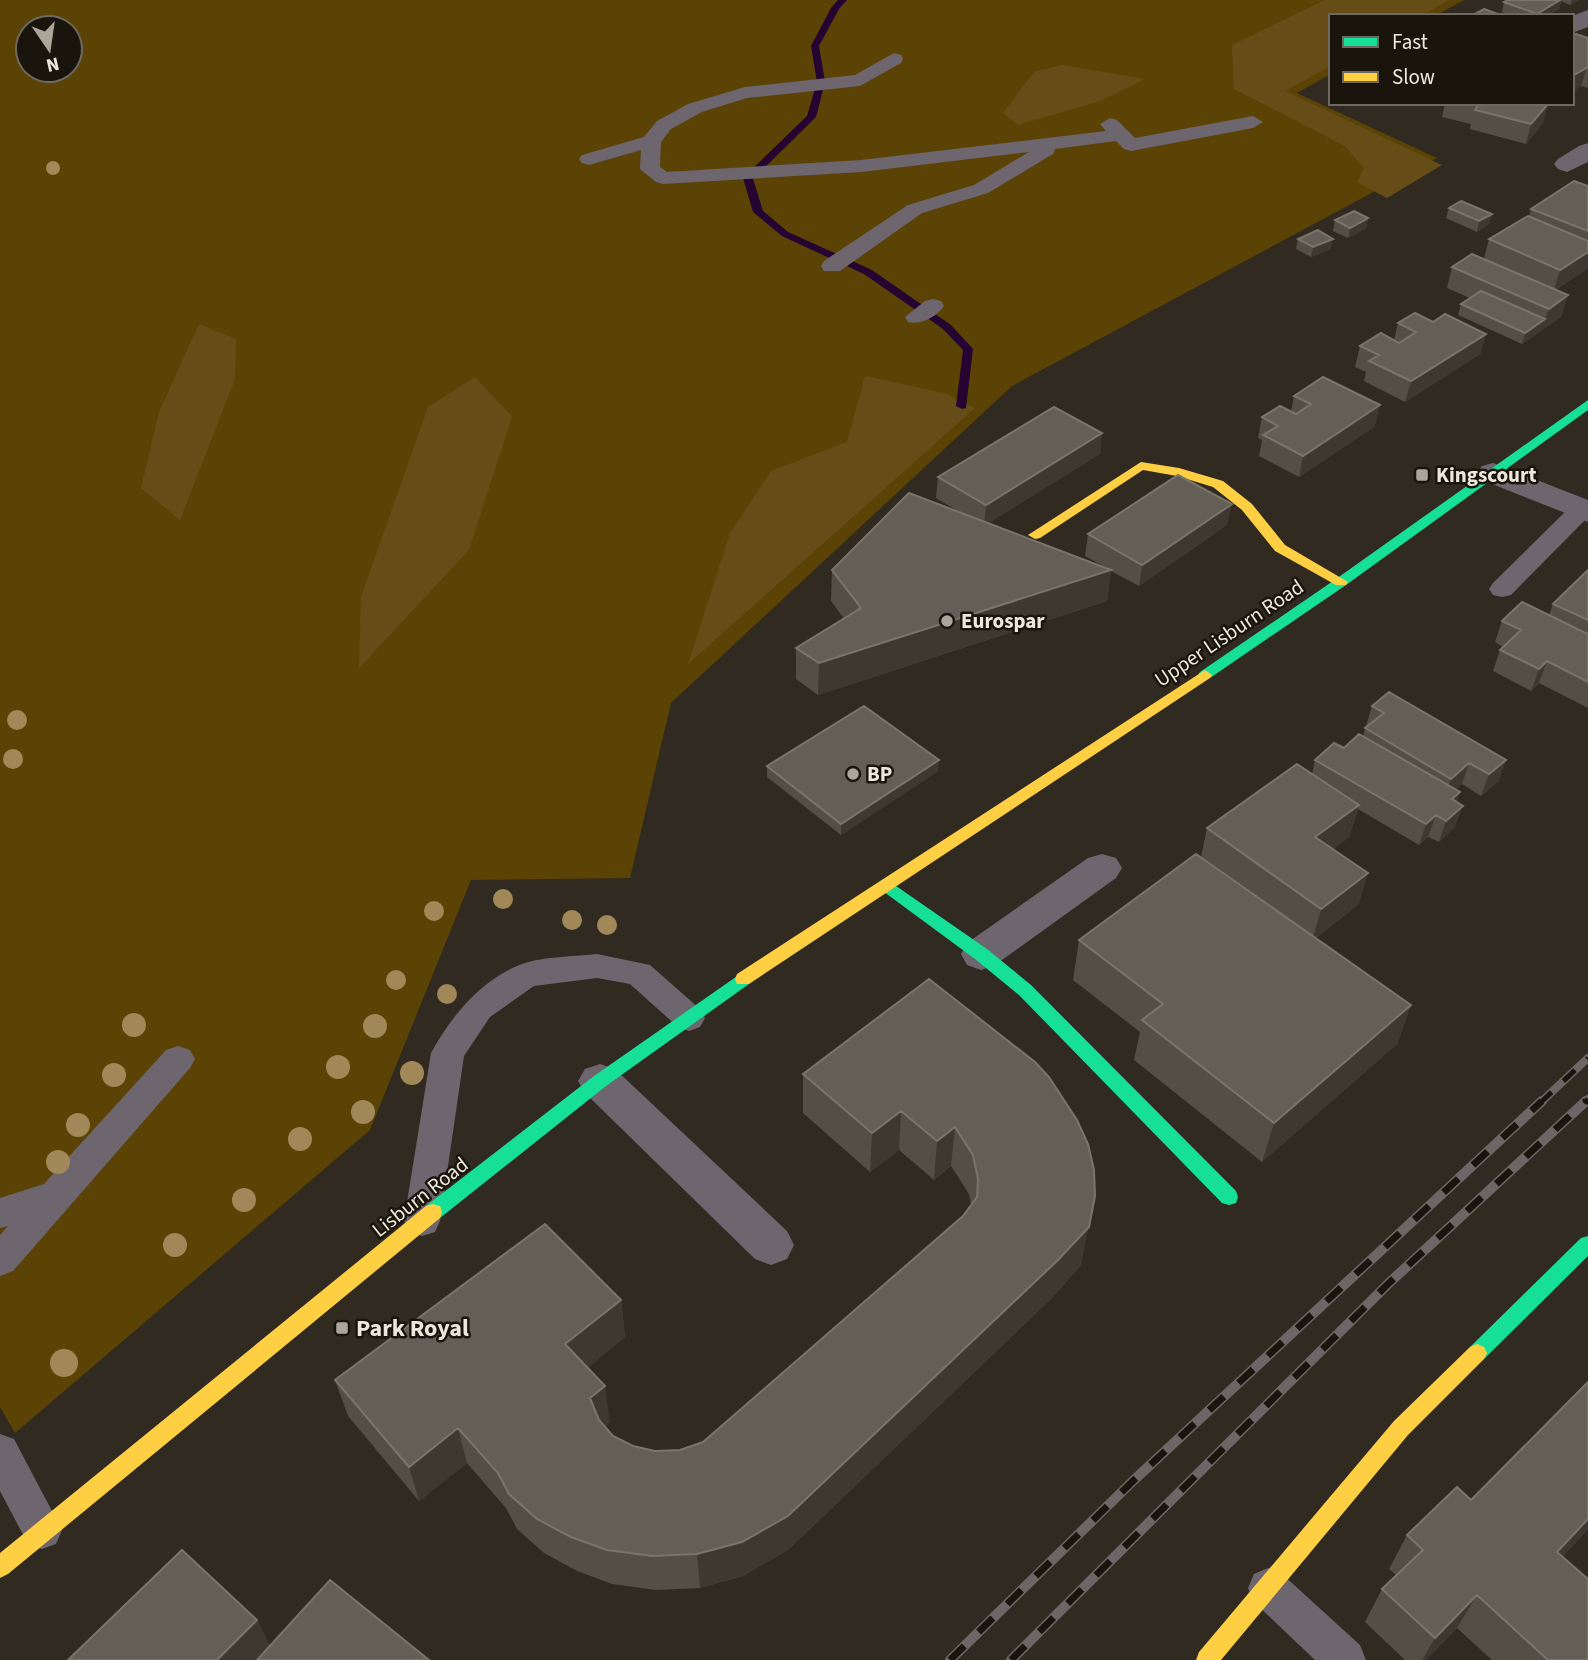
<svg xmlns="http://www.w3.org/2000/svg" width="1588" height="1660" font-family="'Source Sans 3',sans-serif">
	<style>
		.green { fill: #5b4306; fill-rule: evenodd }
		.forest { fill: #664d17 }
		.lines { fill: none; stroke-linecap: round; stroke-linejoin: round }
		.stream { fill: #250432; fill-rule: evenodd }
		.lane { fill: #6e666e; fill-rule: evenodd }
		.street { fill: #6e666e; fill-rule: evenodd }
		.fast { fill: #16e098; fill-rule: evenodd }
		.slow { fill: #ffcf43; fill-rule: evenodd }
		.rail-far1-casing { stroke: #6c6666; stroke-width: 8 }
		.rail-casing { stroke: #6c6666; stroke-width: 10 }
		.rail-far1 { stroke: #19150d; stroke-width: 5; stroke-dasharray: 16; stroke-linecap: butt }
		.rail { stroke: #19150d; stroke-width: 7; stroke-dasharray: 20; stroke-linecap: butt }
		.tree { fill: #a18858 }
		.wall { fill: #544f45 }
		.shaded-wall { fill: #3e3930 }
		.building { fill: #645f56; stroke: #7a746b; stroke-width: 2 }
		.poi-dot { fill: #aca69a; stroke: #19150d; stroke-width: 2.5 }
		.labels { text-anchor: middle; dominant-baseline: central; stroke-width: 5; stroke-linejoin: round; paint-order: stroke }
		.poi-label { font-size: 21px; font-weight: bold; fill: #eee8dc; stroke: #19150d; text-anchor: start }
		.street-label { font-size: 21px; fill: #eee8dc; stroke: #19150d }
		.near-poi-label { font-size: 24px; font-weight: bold; fill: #eee8dc; stroke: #19150d; text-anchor: start }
	</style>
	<rect width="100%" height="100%" fill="#302a20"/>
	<path class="green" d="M0 0H1464L1435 16H1331V74L1297 93 1437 158 1012 386 671 703 630 878 471 880 370 1130 15 1433 0 1407ZM28 28H70V70H28Z"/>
	<path class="forest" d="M1325 0H1449L1421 16H1331V66L1285 91 1442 165 1387 198 1357 182 1364 168 1345 146 1234 89 1232 45Z
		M1062 65 1145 79 1100 101 1018 125 1003 113 1034 72Z
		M199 324 236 339 235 379 180 520 141 488 159 412Z
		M865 376 944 393 975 408 688 664 730 533 771 471 847 442Z
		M475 377 512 417 469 550 359 668 361 597 428 407Z"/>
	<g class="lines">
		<path class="stream" d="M838 0H847L839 9 819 46 825 82 816 117 753 179 763 211 788 232 872 270 951 325 973 349 966 408 962 409 956 406 963 350 943 329 864 274 782 236 753 212 743 178 807 116 817 82 811 46 831 8Z"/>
		<path class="lane" d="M894 53 901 55 903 59 901 63 860 86 747 98 702 112 671 129 661 142 660 167 667 172 861 160 1106 131 1100 124 1110 118 1117 120 1135 138 1253 116 1263 122 1253 128 1131 151 1124 149 1116 141 1055 149 1053 154 988 193 922 213 840 271H824L821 266 824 261 908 205 974 185 1029 152 861 172 663 184 656 182 640 169 641 150 589 165 582 163 579 159 582 155 644 137 657 121 688 104 745 87 855 75Z
			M933 299 941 301 944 306C936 317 922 325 908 322L905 317 925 301Z
			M1582 501 1588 503V517L1511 595 1502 597 1493 595 1489 589 1493 583 1573 504Z
			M597 954 650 965 700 1009 705 1018 700 1027 689 1031 678 1027 630 984 597 978 534 986 490 1017 464 1056 440 1221 435 1232 422 1236 409 1232 404 1221 431 1053C450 1018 479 982 517 966 540 956 572 957 597 954Z
			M178 1046 190 1050 195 1059 190 1068 13 1271 0 1276V1235L8 1226 0 1228V1198L44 1184 166 1050Z
			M0 1434 14 1439 62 1530 56 1544 42 1549 28 1544 0 1491Z
			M1268 1568 1282 1574 1360 1645 1366 1660H1315L1254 1602 1248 1588 1254 1574Z"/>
		<path class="street" d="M1588 10V27L1572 33V16Z
			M1588 143V162L1567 172 1558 169 1554 164 1558 159 1579 146Z
			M1493 463 1588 500V522L1482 480 1477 473 1482 466Z
			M1102 854 1116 858 1122 868 1116 878 995 965 981 970 967 965 961 954 967 943 1088 858Z
			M600 1064 615 1069 787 1231 794 1245 787 1259 771 1265 755 1259 585 1093 578 1081 585 1069Z"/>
		<path class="fast" d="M1588 400V410L1346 585 1210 678H1200L1198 675 1200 672 1336 579Z
			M886 879 987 949 1031 985 1236 1191 1238 1197 1236 1203 1229 1205 1222 1203 1019 995 975 959 880 889 878 885 880 881Z
			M743 972 749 974 751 979 749 984 606 1086 440 1218 433 1220 426 1218 424 1212 426 1206 594 1076Z
			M1588 1236V1256L1484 1359 1477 1362 1470 1359 1467 1353 1470 1347 1581 1238Z"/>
		<path class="slow" d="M1141 462 1179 468 1223 481 1252 504 1285 545 1348 582 1346 585H1336L1275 551 1242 510 1213 487 1177 476 1143 470 1040 538 1035 539 1028 535Z
			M1205 670 1212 675 1210 678 749 984H737L735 979 737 974Z
			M433 1204 440 1206 442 1212 440 1218 8 1574 0 1578V1553L426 1206Z
			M1477 1344 1484 1347 1487 1353 1484 1359 1408 1435 1221 1660H1196L1199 1652 1394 1421 1470 1347Z"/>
		<defs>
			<path id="rail-far1" d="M1540 1103 1588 1058
				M1584 1103 1588 1099"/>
			<path id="rail" d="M950 1660 1134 1480 1542 1101
				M1011 1660 1389 1283 1586 1101"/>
		</defs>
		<use href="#rail-far1" class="rail-far1-casing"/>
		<use href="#rail" class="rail-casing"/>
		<use href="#rail-far1" class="rail-far1"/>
		<use href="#rail" class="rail"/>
	</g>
	<g class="tree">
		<circle cx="53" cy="168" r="7"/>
		<circle cx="17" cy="720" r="10"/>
		<circle cx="13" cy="759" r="10"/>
		<circle cx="503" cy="899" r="10"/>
		<circle cx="434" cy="911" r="10"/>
		<circle cx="572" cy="920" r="10"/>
		<circle cx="607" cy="925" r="10"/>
		<circle cx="396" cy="980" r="10"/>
		<circle cx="447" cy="994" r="10"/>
		<circle cx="134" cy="1025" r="12"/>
		<circle cx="375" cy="1026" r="12"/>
		<circle cx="338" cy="1067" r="12"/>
		<circle cx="412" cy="1073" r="12"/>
		<circle cx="114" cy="1075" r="12"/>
		<circle cx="363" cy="1112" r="12"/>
		<circle cx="78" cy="1125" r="12"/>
		<circle cx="300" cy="1139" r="12"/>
		<circle cx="58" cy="1162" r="12"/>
		<circle cx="244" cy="1200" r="12"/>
		<circle cx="175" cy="1245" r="12"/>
		<circle cx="64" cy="1363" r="14"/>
	</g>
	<path class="wall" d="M1505 0H1579L1570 5 1561 1 1559 9 1547 16H1513L1502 12 1504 2 1507 1Z
		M1572 36 1588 38V88L1581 86 1572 91Z
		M1445 103H1545L1548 104 1543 123 1526 144 1470 129 1471 124 1442 117Z
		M1588 186V268L1555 290 1562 316 1522 344 1458 315 1461 304 1470 298 1447 288 1452 267 1484 259 1489 239 1529 216 1531 209Z
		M1449 208 1492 214 1489 224 1477 232 1446 218Z
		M1368 218 1366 228 1348 238 1333 231 1335 220Z
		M1298 239 1331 249 1311 257 1296 249Z
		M1433 322 1486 334 1480 354 1405 402 1364 381 1366 372 1355 367 1360 346 1394 340 1398 323Z
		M1294 396 1375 426 1299 477 1259 456 1262 440 1258 438 1262 417 1291 411Z
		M1102 433 1100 454 988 523 1109 569 1085 556 1088 534 1227 525 1139 586 1111 571 1107 601 818 695 796 679V648L844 619 831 601 832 570 963 514 936 498 938 477Z
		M1588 570V633L1549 615 1553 604Z
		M1502 621 1588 634V708L1539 683 1531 691 1493 671 1500 650 1503 647 1495 642Z
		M1372 706 1506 760 1498 782 1481 796 1462 784 1456 789 1455 827 1439 842 1428 837 1419 845 1358 809 1349 837 1333 849 1359 904 1316 938 1411 1005 1397 1044 1262 1162 1134 1060 1140 1032 1073 980 1079 940 1201 857 1207 828 1312 774 1315 760 1344 748 1363 736Z
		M767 766 938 771 841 835 767 777Z
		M929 979 1081 1265 1052 1298 788 1550 743 1576 700 1588 656 1590 612 1584 577 1571 544 1553 517 1529 506 1508 467 1463 419 1501 348 1416 335 1380 621 1300 625 1337 587 1368 610 1422 605 1426 613 1436 633 1446 655 1451 680 1450 703 1442 963 1216 971 1205 969 1194 951 1166 934 1180 899 1150 870 1172 803 1113V1074Z
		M1588 1382V1529L1562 1557 1588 1660H1492L1457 1628 1426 1660H1405L1365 1622 1382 1589 1396 1575 1389 1569 1407 1535 1471 1500Z"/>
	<path class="shaded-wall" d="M1561 0 1559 9 1547 16H1536L1537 14Z
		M1572 0H1579L1570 5Z
		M1587 67 1581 86 1572 91V76Z
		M1548 104 1543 123 1526 144 1531 124Z
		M1492 214 1489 224 1477 232 1479 221Z
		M1368 218 1366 228 1348 238 1350 228Z
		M1333 239 1331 249 1311 257 1313 247Z
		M1588 252V268L1554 290 1560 270Z
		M1568 295 1562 316 1522 344 1525 333 1545 319 1549 309Z
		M1486 334 1480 354 1405 402 1411 381Z
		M1380 405 1375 426 1299 477 1303 456Z
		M1102 433 1100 454 984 526 986 505Z
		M1232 504 1227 525 1139 586 1142 565Z
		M1111 570 1107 601 818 695 819 663Z
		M1547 661 1539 683 1531 691 1539 669Z
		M939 760 938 771 841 835V824Z
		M1506 760 1498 782 1481 796 1489 774Z
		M1469 763 1462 784 1443 801 1451 779Z
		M1460 792 1453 813 1445 821 1452 799Z
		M1359 805 1349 837 1307 868 1315 837Z
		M1463 806 1455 827 1439 842 1446 821Z
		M1436 815 1428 837 1419 845 1426 824Z
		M1368 873 1359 904 1312 941 1321 909Z
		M1411 1005 1397 1044 1262 1162 1274 1123Z
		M901 1111 899 1150 870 1172 872 1133Z
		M955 1127 951 1166 934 1180 937 1141Z
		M1095 1196 1081 1265 1052 1298 788 1550 743 1576 700 1588 697 1554Z
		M621 1300 625 1337 571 1381 565 1344Z
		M605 1386 610 1422 595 1434 590 1398Z
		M458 1428 467 1463 419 1501 409 1467Z
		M1588 1519V1529L1535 1585 1557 1552Z
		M1477 1595 1457 1628 1426 1660H1422L1435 1638Z
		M257 1620 270 1645 255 1660H217Z"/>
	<path class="building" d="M1508 0H1560L1537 14 1504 2Z
		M1484 9 1503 16H1471Z
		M1576 34 1588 38V67L1572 76V36Z
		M1469 103H1545L1548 104 1531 124 1475 110 1478 106Z
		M1574 181 1588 186V231L1531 209Z
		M1461 201 1492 214 1479 221 1449 208Z
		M1354 211 1368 218 1350 228 1335 220Z
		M1528 216 1588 241V252L1560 270 1489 239Z
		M1318 230 1333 239 1313 247 1298 239Z
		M1472 254 1568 295 1549 309 1452 267Z
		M1481 291 1545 319 1525 333 1461 304Z
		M1415 313 1433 322 1445 314 1486 334 1411 381 1369 361 1379 355 1360 346 1381 333 1399 343 1416 332 1398 323Z
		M1323 377 1380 405 1303 456 1263 435 1278 426 1262 417 1280 406 1296 414 1311 404 1294 396Z
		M1054 407 1102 433 986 505 938 477Z
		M1178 475 1232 504 1142 565 1088 534Z
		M909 493 1111 570 819 663 796 648 861 608 832 570Z
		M1588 570V620L1553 604Z
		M1522 602 1588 634V682L1547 661 1539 669 1500 650 1521 630 1502 621Z
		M1389 692 1506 760 1489 774 1469 763 1451 779 1365 728 1384 713 1372 706Z
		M864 706 939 760 841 824 767 766Z
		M1359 734 1460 792 1452 799 1463 806 1446 821 1436 815 1426 824 1315 760 1334 743 1344 748Z
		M1297 764 1359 805 1315 837 1368 873 1321 909 1207 828Z
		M1196 854 1411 1005 1274 1123 1142 1020 1163 1004 1079 940Z
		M929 979 1035 1062 1049 1077 1077 1120 1088 1144 1094 1170 1095 1196 1089 1227 1058 1260 788 1516 742 1542 697 1554 652 1556 607 1550 571 1537 537 1519 509 1494 498 1473 458 1428 409 1467 335 1380 545 1224 621 1300 565 1344 605 1386 590 1398 599 1420 613 1436 633 1446 655 1451 680 1450 703 1442 963 1216 977 1197 978 1179 973 1155 955 1127 937 1141 901 1111 872 1133 803 1074Z
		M1588 1382V1519L1557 1552 1588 1579V1660H1548L1477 1595 1435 1638 1382 1589 1423 1550 1407 1535 1457 1487 1471 1500Z
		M182 1550 257 1620 217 1660H68Z
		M330 1580 429 1660H257Z"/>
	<g class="poi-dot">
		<rect x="1415" y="468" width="14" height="14" rx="3.5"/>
		<circle cx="947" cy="621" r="7"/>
		<circle cx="853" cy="774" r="7"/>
		<rect x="335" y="1321" width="14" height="14" rx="3.5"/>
	</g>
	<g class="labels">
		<g class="poi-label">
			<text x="1436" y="475">Kingscourt</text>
			<text x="961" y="621">Eurospar</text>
			<text x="867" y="774">BP</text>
		</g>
		<g class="street-label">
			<text transform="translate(1229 633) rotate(-34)">Upper Lisburn Road</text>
			<text transform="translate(420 1197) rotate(-38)">Lisburn Road</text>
		</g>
		<g class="near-poi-label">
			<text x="356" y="1328">Park Royal</text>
		</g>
	</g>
	<rect x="1329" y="14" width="245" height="91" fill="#19150d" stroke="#6e6960" stroke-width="2"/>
	<rect x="1343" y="37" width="35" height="10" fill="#16e098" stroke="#6e6960" stroke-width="2"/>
	<text x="1392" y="49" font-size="21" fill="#eee8dc">Fast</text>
	<rect x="1343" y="72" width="35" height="10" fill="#ffcf43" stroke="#6e6960" stroke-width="2"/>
	<text x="1392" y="84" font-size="21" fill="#eee8dc">Slow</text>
	<g transform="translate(49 49) rotate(167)"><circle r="33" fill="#19150d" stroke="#6e6960" stroke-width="2"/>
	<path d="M0-5L12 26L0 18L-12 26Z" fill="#aca69a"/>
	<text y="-10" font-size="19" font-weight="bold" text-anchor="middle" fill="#eee8dc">N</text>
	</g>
</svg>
